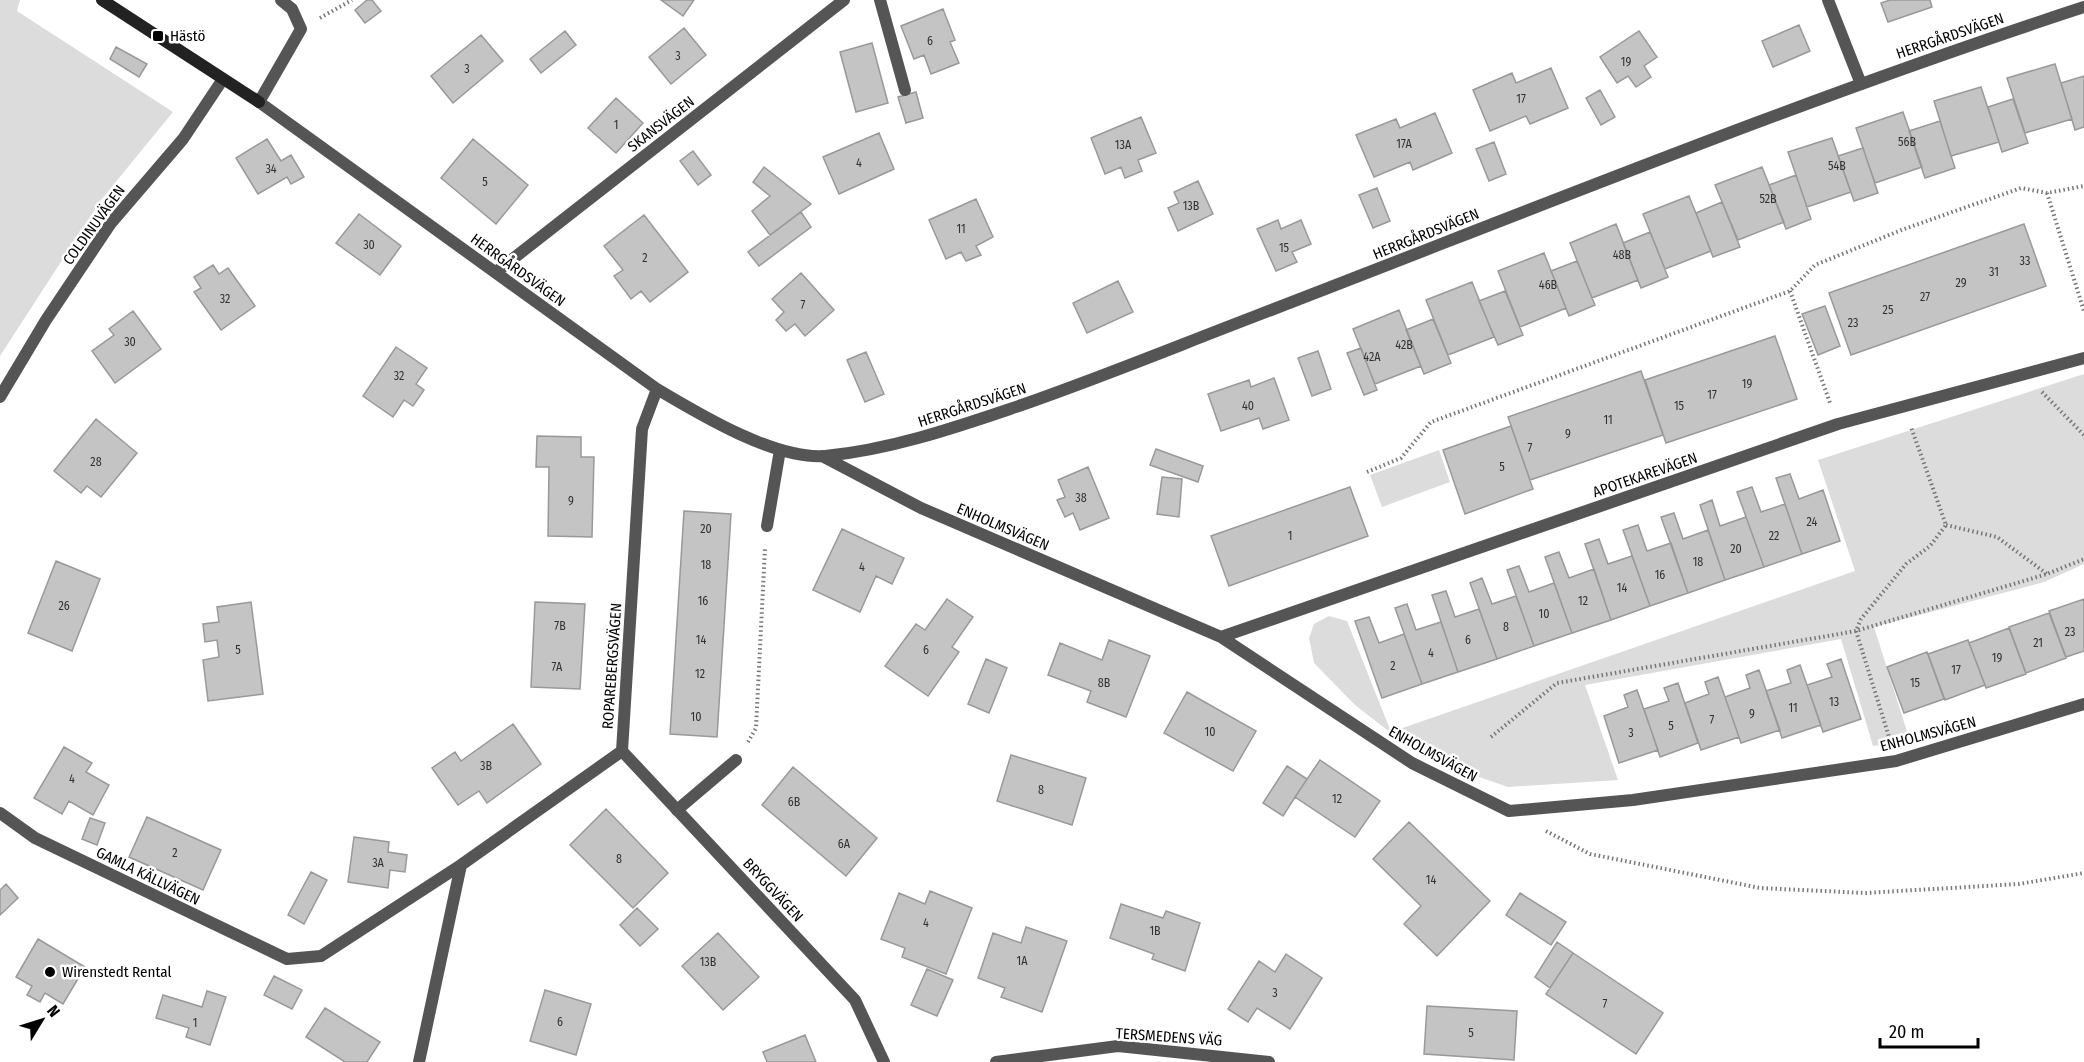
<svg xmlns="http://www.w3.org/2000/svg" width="2084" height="1062" font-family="'Fira Sans Condensed',sans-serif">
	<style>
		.green { fill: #dcdcdc }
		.building { fill: #c4c4c4; stroke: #999; stroke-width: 1.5 }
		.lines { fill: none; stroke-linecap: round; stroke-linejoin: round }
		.path { stroke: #777; stroke-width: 4; stroke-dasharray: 1.5 3; stroke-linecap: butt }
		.lane { stroke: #555; stroke-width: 12 }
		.street { stroke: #555; stroke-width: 12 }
		.secondary { stroke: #222; stroke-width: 12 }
		.poi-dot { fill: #000; stroke: #fff; stroke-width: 2 }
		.labels { text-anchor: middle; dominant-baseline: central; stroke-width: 5; stroke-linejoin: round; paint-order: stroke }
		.number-label { font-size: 12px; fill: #313131 }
		.poi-label { font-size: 15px; fill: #000; stroke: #fff; text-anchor: start }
		.street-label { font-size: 15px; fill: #000; stroke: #fff }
	</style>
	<rect width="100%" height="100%" fill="#fff"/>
	<path class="green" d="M0 0H20L17 11 173 112 101 200 0 356Z
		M2084 374V564L2044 582 1874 627 1910 741 1873 746 1841 639 1585 685 1618 780 1508 787 1459 770 1391 733 1355 705 1314 663 1309 638 1314 624 1329 616 1347 621 1391 732 1855 571 1818 460Z
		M1439 450 1450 482 1382 507 1370 475Z"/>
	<path class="building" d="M367 0H372L381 11 365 23 355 10Z
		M661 0H694L683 16Z
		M1890 0H1930L1932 7 1888 22 1881 3Z
		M943 9 955 40 950 42 959 63 931 74 924 55 914 59 901 26Z
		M1799 25 1810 51 1773 67 1762 41Z
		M684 28 706 55 671 84 649 57Z
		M565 31 576 45 541 73 530 59Z
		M1639 31 1657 57 1644 66 1651 77 1636 87 1628 76 1617 83 1600 57Z
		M481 35 503 61 453 103 431 76Z
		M872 43 888 103 856 112 840 52Z
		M116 47 147 64 139 77 110 59Z
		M2055 64 2072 119 2025 133 2007 78Z
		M1551 68 1568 108 1530 124 1526 116 1490 131 1473 90 1512 73 1516 83Z
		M2084 76V127L2075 130 2061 83Z
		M1981 87 1999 142 1951 156 1934 101Z
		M1600 90 1615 117 1601 125 1586 98Z
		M916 92 923 118 906 123 898 97Z
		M616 98 643 123 616 153 588 128Z
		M2013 99 2028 143 2002 152 1988 107Z
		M1903 112 1922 167 1875 183 1856 128Z
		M1435 113 1452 153 1413 170 1410 162 1374 177 1356 135 1396 119 1400 128Z
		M1141 117 1156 153 1138 160 1142 171 1125 178 1121 167 1105 174 1091 138Z
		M1940 121 1955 168 1925 178 1909 131Z
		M879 133 894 169 839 194 823 157Z
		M1832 138 1851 192 1807 207 1788 152Z
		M267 139 281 161 291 155 304 177 291 184 287 177 258 194 236 158Z
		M473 139 528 185 496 224 441 178Z
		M1494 142 1506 174 1489 181 1476 149Z
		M1863 148 1878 193 1854 201 1838 156Z
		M693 151 711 175 698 185 680 161Z
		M764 167 811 204 770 235 752 211 770 196 753 182Z
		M1762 167 1784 222 1738 240 1715 185Z
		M1796 175 1811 219 1786 229 1769 185Z
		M1198 181 1213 214 1178 231 1168 208 1179 203 1174 192Z
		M1377 188 1390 221 1373 228 1359 195Z
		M1689 196 1711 251 1665 269 1643 214Z
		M976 199 993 237 976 246 981 255 966 261 961 252 946 259 929 220Z
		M1722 202 1740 247 1713 257 1696 213Z
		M801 212 811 227 759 266 748 252Z
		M359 214 401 246 380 275 336 243Z
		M644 215 688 272 650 302 641 291 631 299 614 276 623 270 604 246Z
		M1278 220 1281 229 1301 220 1311 244 1292 252 1297 262 1276 271 1257 229Z
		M1616 224 1638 280 1592 298 1570 243Z
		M2024 224 2046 286 1851 355 1829 293Z
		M1650 232 1668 277 1641 288 1623 243Z
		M1544 253 1566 308 1520 327 1498 271Z
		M1577 261 1595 305 1569 316 1551 271Z
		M213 265 219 274 228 268 255 306 221 330 194 292 201 288 194 277Z
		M801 273 834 310 805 336 795 324 786 331 776 320 784 312 772 299Z
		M1118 281 1133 312 1087 333 1073 303Z
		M1472 282 1494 337 1448 355 1426 300Z
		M1505 291 1523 335 1498 345 1479 301Z
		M1825 306 1840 346 1818 355 1802 314Z
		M1399 310 1421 366 1375 384 1353 329Z
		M133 311 161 349 115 383 92 351 114 335 109 329Z
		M1433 319 1451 363 1424 374 1406 330Z
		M1775 336 1797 399 1666 443 1645 380Z
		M396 347 427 368 416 384 424 390 413 406 404 400 393 417 363 396Z
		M1361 348 1377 390 1364 395 1347 353Z
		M1318 351 1331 389 1312 396 1298 358Z
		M866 352 884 394 865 402 847 360Z
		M1641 371 1663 435 1530 480 1508 417Z
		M1274 378 1289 420 1263 429 1259 418 1221 431 1208 394 1249 380 1251 387Z
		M96 419 137 453 101 497 87 486 81 493 54 471Z
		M1511 426 1533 489 1465 514 1443 450Z
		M537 436 581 437V457H594L592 537 548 536 549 467H536Z
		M1156 449 1203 466 1198 482 1150 465Z
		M1088 467 1109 518 1080 530 1073 513 1065 517 1057 500 1065 497 1058 480Z
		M1790 474 1799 499 1823 490 1840 541 1802 554 1776 478Z
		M1162 477 1182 479 1179 517 1157 514Z
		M1350 487 1368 536 1229 586 1211 536Z
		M1752 487 1761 512 1785 504 1802 554 1764 567 1737 492Z
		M1712 500 1720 526 1746 517 1764 567 1725 580 1700 505Z
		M684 511 731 514 717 737 670 734Z
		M1674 513 1683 539 1708 530 1725 580 1688 593 1661 517Z
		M1638 525 1647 551 1671 543 1688 593 1650 606 1623 530Z
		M842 529 904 558 892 584 876 576 860 612 813 590Z
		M1599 539 1608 564 1632 556 1650 606 1611 620 1585 544Z
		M1559 552 1569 578 1594 569 1611 620 1572 633 1545 557Z
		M56 561 100 579 72 651 28 633Z
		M1519 566 1529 592 1554 583 1572 633 1534 646 1507 570Z
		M1482 578 1492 604 1516 596 1534 646 1497 659 1470 583Z
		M1446 591 1455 617 1479 609 1497 659 1458 672 1432 595Z
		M947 599 973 617 952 647 959 652 928 696 885 666 916 624 925 630Z
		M2084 599V651L2066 657 2049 611Z
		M251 602 263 694 208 701 203 660 219 657 217 640 205 642 203 624 219 622 217 607Z
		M535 602 585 604 580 689 531 687Z
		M1407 604 1416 630 1441 622 1458 672 1422 684 1395 608Z
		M2049 613 2066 658 2026 673 2009 627Z
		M1369 617 1379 643 1404 634 1422 684 1382 698 1355 621Z
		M2009 628 2026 674 1986 688 1969 643Z
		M1109 640 1150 656 1126 717 1087 702 1091 691 1048 675 1060 643 1102 660Z
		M1968 640 1985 685 1945 700 1928 654Z
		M1927 652 1944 699 1904 713 1887 667Z
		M986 659 1007 668 989 713 968 704Z
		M1841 659 1861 719 1823 732 1807 685 1832 677 1827 664Z
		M1800 665 1821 725 1782 738 1766 691 1791 683 1787 670Z
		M1759 670 1780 730 1741 743 1725 697 1750 688 1746 675Z
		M1718 677 1739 737 1701 750 1685 703 1709 694 1705 682Z
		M1678 683 1698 743 1660 757 1644 709 1669 701 1664 688Z
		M1637 690 1658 750 1619 763 1604 716 1628 707 1624 695Z
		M1187 692 1256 731 1233 771 1164 733Z
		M513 724 541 764 487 803 479 791 458 805 432 768 455 752 461 761Z
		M64 747 92 763 86 772 109 785 93 815 69 801 62 814 34 798Z
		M1011 755 1086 778 1072 825 997 801Z
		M1320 760 1380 801 1355 837 1295 797Z
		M1287 766 1307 779 1283 816 1263 803Z
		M793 767 877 838 846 876 762 805Z
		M606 809 668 873 633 908 570 845Z
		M147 817 221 850 203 890 129 857Z
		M90 818 105 823 97 845 82 839Z
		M1409 822 1490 901 1437 956 1404 924 1421 906 1373 859Z
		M354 837 389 842 388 852 407 855 405 872 390 870 388 888 348 882Z
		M311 872 327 880 304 924 288 915Z
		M6 884 18 898 0 915V890Z
		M930 891 972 908 946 974 902 957 905 948 881 939 899 893 925 904Z
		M1520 893 1566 922 1551 945 1506 915Z
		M1121 904 1163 918 1166 911 1200 923 1185 971 1152 959 1154 954 1110 938Z
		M637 908 658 929 640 946 620 925Z
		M1026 927 1067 941 1042 1012 1001 997 1005 988 978 978 993 933 1021 943Z
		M718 933 759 977 723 1010 682 966Z
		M38 939 85 967 63 1004 45 993 40 1002 27 995 32 986 16 977Z
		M1557 942 1573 953 1550 988 1535 977Z
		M1573 953 1663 1013 1636 1054 1546 994Z
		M1286 954 1322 978 1290 1029 1257 1008 1248 1022 1228 1009 1259 961 1275 972Z
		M927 969 953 980 937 1016 911 1005Z
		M274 976 302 990 292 1009 264 995Z
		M545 990 591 1004 576 1055 530 1041Z
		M207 991 226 997 210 1045 186 1037 189 1028 156 1018 163 995 202 1007Z
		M1427 1006 1517 1011 1514 1060 1424 1054Z
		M325 1008 380 1042 367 1062H345L306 1037Z
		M805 1035 816 1062H767L763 1052Z"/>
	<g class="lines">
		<path class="path" d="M320 18 352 0
			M2047 193 2084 311
			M1790 291 1830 403
			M2042 392 2084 435
			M1367 472 1401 458 1431 422 1790 291 1815 265 1904 229 2021 188 2047 193 2084 186
			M1946 525 1997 537 2047 574
			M1491 737 1557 683 1856 631 2047 574 2084 559
			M1890 740 1856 631 1861 619 1906 564 1930 546 1946 525 1911 427
			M748 742 756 728 765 548
			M1546 831 1590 854 1760 888 1865 893 2019 884 2084 873"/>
		<path class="lane" d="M880 0 905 90
			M1828 0 1861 84
			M259 102 301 29 292 9 281 0
			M767 526 780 450
			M677 810 736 760"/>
		<path class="street" d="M259 102 657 389C699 414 775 460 825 456 888 450 951 429 1010 409 1092 381 1172 348 1253 317 1529 211 1802 99 2084 7
			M496 272 844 0
			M0 397 46 320 111 223 183 139 223 79
			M822 456 921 508 1221 637 1412 763 1509 811 1633 800 1896 761 2084 704
			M1221 637 1838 424 2084 358
			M622 751 855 1000 884 1062
			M0 813 35 838 287 959 321 956 461 865 622 751 642 429 657 389
			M419 1062 461 865
			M996 1062 1118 1046 1269 1062"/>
		<path class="secondary" d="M102 0 259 102"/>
	</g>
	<g class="poi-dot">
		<rect x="152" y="30" width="12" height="12" rx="3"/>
		<circle cx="50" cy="972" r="6"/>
	</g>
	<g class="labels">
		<g class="number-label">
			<text x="930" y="41">6</text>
			<text x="678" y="56">3</text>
			<text x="1626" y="62">19</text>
			<text x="467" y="69">3</text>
			<text x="1521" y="99">17</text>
			<text x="616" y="125">1</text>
			<text x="1907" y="142">56B</text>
			<text x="1404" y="144">17A</text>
			<text x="1123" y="145">13A</text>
			<text x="859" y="163">4</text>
			<text x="1837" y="166">54B</text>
			<text x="271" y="169">34</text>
			<text x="485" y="182">5</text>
			<text x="1768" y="199">52B</text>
			<text x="1191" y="206">13B</text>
			<text x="961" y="229">11</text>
			<text x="369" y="245">30</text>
			<text x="1284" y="248">15</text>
			<text x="1622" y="255">48B</text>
			<text x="645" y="258">2</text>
			<text x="2025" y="261">33</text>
			<text x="1994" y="272">31</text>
			<text x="1961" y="283">29</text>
			<text x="1548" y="285">46B</text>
			<text x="1925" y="297">27</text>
			<text x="225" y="299">32</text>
			<text x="803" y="305">7</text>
			<text x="1888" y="310">25</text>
			<text x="1853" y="323">23</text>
			<text x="130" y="342">30</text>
			<text x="1404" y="345">42B</text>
			<text x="1372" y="357">42A</text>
			<text x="399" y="376">32</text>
			<text x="1747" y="384">19</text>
			<text x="1712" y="395">17</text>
			<text x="1248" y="406">40</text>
			<text x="1679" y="406">15</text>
			<text x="1608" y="420">11</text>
			<text x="1568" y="434">9</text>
			<text x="1530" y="448">7</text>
			<text x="96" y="462">28</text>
			<text x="1502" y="467">5</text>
			<text x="1081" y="498">38</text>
			<text x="571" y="501">9</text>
			<text x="1812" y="522">24</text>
			<text x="706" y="529">20</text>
			<text x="1290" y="536">1</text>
			<text x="1774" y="536">22</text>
			<text x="1736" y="549">20</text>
			<text x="1698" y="562">18</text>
			<text x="706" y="565">18</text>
			<text x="862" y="567">4</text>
			<text x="1660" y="575">16</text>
			<text x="1622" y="588">14</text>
			<text x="703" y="601">16</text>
			<text x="1583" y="601">12</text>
			<text x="64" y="606">26</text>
			<text x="1544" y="614">10</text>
			<text x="560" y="626">7B</text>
			<text x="1506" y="627">8</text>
			<text x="2070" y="632">23</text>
			<text x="701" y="640">14</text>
			<text x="1468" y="640">6</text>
			<text x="2038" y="643">21</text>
			<text x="238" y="650">5</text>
			<text x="926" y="650">6</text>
			<text x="1431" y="653">4</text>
			<text x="1997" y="658">19</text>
			<text x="1393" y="666">2</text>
			<text x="557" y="667">7A</text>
			<text x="1956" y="670">17</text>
			<text x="700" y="674">12</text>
			<text x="1104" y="683">8B</text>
			<text x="1915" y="683">15</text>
			<text x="1834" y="702">13</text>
			<text x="1793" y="708">11</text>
			<text x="1752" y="714">9</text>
			<text x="696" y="717">10</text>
			<text x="1712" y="720">7</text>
			<text x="1671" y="726">5</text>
			<text x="1210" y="732">10</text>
			<text x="1631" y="733">3</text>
			<text x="486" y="766">3B</text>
			<text x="72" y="779">4</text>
			<text x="1041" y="790">8</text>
			<text x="1337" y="799">12</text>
			<text x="794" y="802">6B</text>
			<text x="844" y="844">6A</text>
			<text x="175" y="853">2</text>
			<text x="619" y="859">8</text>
			<text x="378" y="863">3A</text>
			<text x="1431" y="880">14</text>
			<text x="926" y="923">4</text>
			<text x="1155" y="931">1B</text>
			<text x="1022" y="961">1A</text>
			<text x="708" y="962">13B</text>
			<text x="1275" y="993">3</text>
			<text x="1605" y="1004">7</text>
			<text x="560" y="1022">6</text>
			<text x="195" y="1023">1</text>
			<text x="1471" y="1033">5</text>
		</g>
		<g class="poi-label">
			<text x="170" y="36">Hästö</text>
			<text x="62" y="972">Wirenstedt Rental</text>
		</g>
		<g class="street-label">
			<text transform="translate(1950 36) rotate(-19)">HERRGÅRDSVÄGEN</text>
			<text transform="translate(661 124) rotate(-38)">SKANSVÄGEN</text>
			<text transform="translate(94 225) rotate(-54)">COLDINUVÄGEN</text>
			<text transform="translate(1426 234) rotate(-22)">HERRGÅRDSVÄGEN</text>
			<text transform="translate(518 270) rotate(36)">HERRGÅRDSVÄGEN</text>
			<text transform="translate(972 405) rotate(-18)">HERRGÅRDSVÄGEN</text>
			<text transform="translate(1645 475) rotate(-19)">APOTEKAREVÄGEN</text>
			<text transform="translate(1003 527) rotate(23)">ENHOLMSVÄGEN</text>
			<text transform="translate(612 666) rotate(-86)">ROPAREBERGSVÄGEN</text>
			<text transform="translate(1928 734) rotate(-15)">ENHOLMSVÄGEN</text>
			<text transform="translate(1433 754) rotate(29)">ENHOLMSVÄGEN</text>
			<text transform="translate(148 876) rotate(26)">GAMLA KÄLLVÄGEN</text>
			<text transform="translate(773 890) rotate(47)">BRYGGVÄGEN</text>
			<text transform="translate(1169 1037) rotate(4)">TERSMEDENS VÄG</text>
		</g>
	</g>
	<g transform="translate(42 1020) rotate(52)" stroke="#ffffff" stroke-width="4.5" paint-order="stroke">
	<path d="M0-4.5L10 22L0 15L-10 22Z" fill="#000000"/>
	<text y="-9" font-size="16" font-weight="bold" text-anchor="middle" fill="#000000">N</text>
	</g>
	<path d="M1880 1038v9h98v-9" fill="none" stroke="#000000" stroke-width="3"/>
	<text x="1889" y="1038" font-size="18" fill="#000000" stroke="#ffffff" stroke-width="4.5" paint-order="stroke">20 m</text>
</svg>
